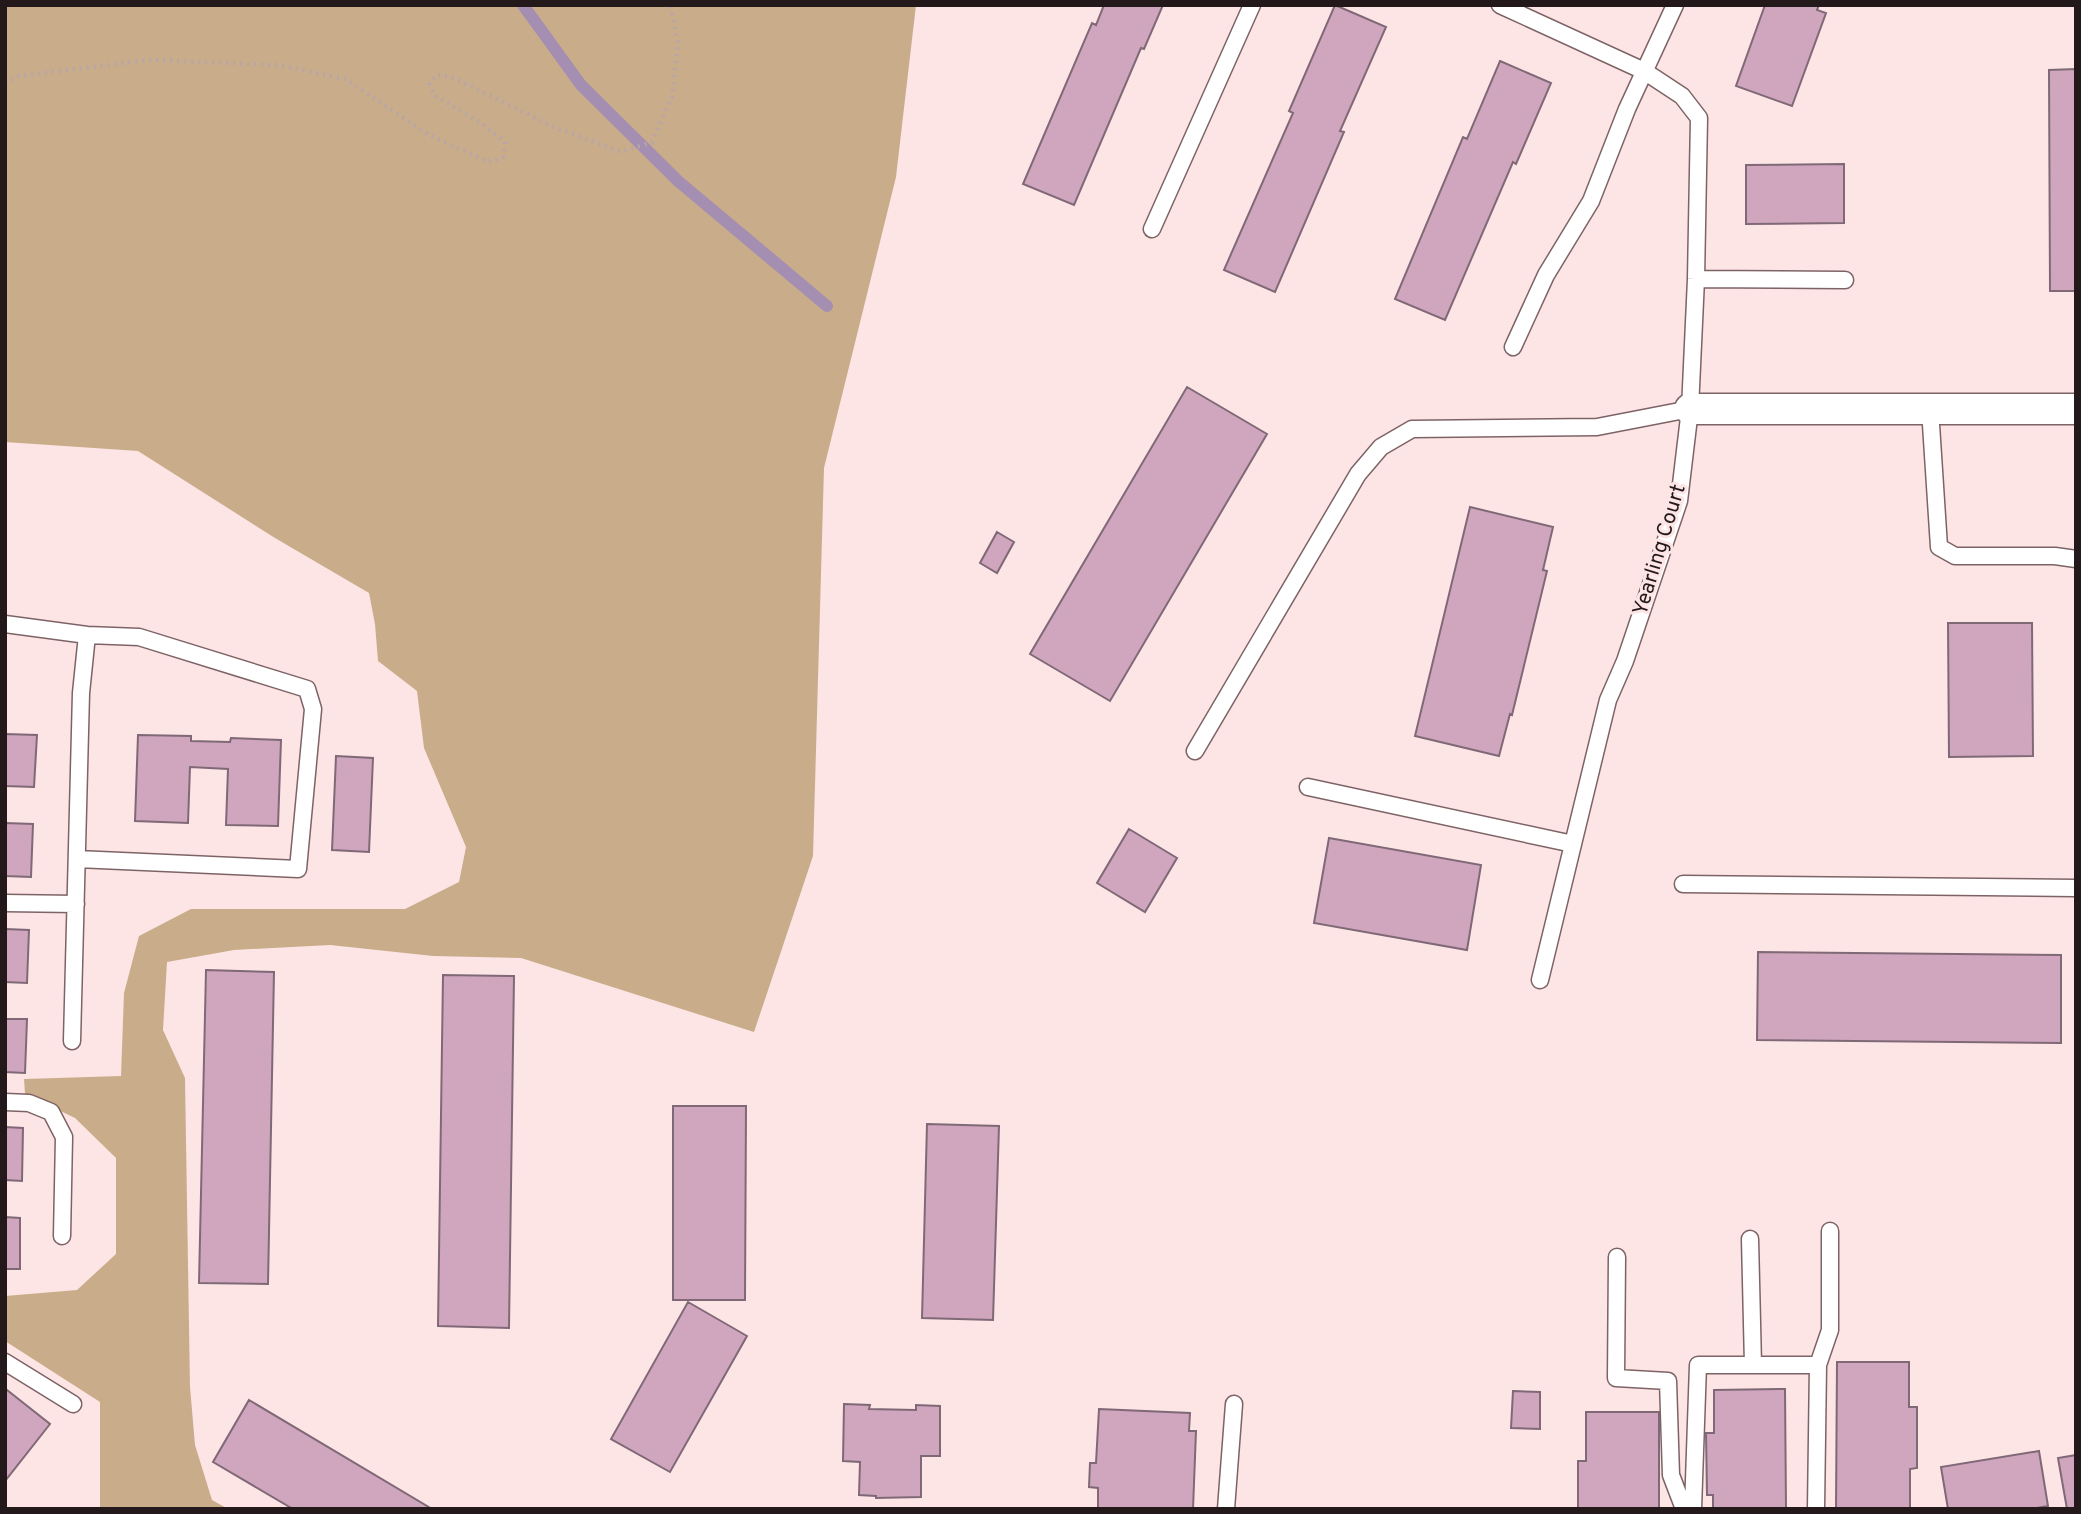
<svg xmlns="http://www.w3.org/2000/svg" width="2081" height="1514" font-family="Overpass,sans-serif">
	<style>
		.forest { fill: #c9ad8a }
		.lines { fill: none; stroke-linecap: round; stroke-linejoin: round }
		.stream { stroke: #a48eb1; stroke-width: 12 }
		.building { fill: #d0a6be; stroke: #7f6976; stroke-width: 2 }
		.service-casing { stroke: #7d6365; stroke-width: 19 }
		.minor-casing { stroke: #7d6365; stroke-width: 33 }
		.path { stroke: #b9a5a6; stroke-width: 4.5; stroke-dasharray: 2 5; stroke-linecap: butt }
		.service { stroke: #fff; stroke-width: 16 }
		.minor { stroke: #fff; stroke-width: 30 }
		.labels { text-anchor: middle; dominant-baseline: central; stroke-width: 6; stroke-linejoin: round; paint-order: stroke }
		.street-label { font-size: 21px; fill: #24191a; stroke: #fde5e6 }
	</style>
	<rect width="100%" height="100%" fill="#fde5e6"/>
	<path class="forest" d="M5 5H916L896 177 824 468 813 856 754 1032 521 958 433 956 330 945 234 950 167 962 163 1030 185 1078 190 1387 195 1445 212 1500 228 1509H100V1402L5 1341V1296L77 1290 116 1254V1158L75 1118 25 1094 24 1079 121 1076 124 993 139 936 191 909H405L459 882 466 847 424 748 417 691 378 661 375 624 369 593 275 538 138 451 5 442Z"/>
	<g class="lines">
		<path class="stream" d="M523 5 581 85 678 181 827 306"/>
	</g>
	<path class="building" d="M1104 5H1163L1144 49 1141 48 1074 205 1023 184 1092 23 1096 25Z
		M1335 5 1386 27 1340 131 1344 132 1275 292 1224 270 1293 113 1289 111Z
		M1765 5H1819L1817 10 1826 13 1792 106 1736 86Z
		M1500 61 1551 83 1516 164 1513 162 1445 320 1395 299 1463 137 1467 139Z
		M2076 69V291H2050L2049 70Z
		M1844 164V223L1746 224V165Z
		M1187 387 1267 434 1110 701 1030 654Z
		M1470 507 1553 527 1543 570 1547 571 1512 715 1510 714 1499 756 1415 736Z
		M997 532 1014 542 997 573 980 563Z
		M1948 623H2032L2033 756 1949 757Z
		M5 734 37 735 34 787 5 786Z
		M138 735 191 736V741L230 742 231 738 281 740 278 826 226 825 228 769 190 767 188 823 135 821Z
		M336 756 373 758 369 852 332 850Z
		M5 823 33 824 31 877 5 876Z
		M1129 829 1177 858 1145 912 1097 883Z
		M1329 838 1481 865 1467 950 1314 923Z
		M5 929 29 930 27 983 5 982Z
		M1758 952 2061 955V1043L1757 1040Z
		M206 970 274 972 268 1284 199 1283Z
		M443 975 514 976 509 1328 438 1326Z
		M5 1019H27L25 1073 5 1072Z
		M673 1106H746L745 1300H673Z
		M927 1124 999 1126 993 1320 922 1318Z
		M5 1127 23 1128 22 1181 5 1180Z
		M5 1217 20 1218V1269H5Z
		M688 1302 747 1336 670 1472 611 1439Z
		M1837 1362H1909V1407H1917V1468L1910 1469V1509H1836Z
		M1785 1389 1786 1509H1713V1495H1707L1706 1433H1714V1390Z
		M7 1390 50 1424 5 1481V1391Z
		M1513 1391 1540 1392V1429L1511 1428Z
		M249 1400 432 1509H293L213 1462Z
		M844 1404 870 1405 869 1409 916 1410V1405L940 1406V1456H921V1497L876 1498V1496L859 1495 860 1462 843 1461Z
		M1099 1409 1190 1413 1189 1431H1196L1193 1509H1098V1488L1089 1487 1090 1463H1096Z
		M1586 1412H1659V1509H1578V1461H1586Z
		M2039 1451 2048 1506 2030 1509H1948L1941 1467Z
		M2076 1455V1509H2067L2058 1458Z"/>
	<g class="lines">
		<defs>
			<path id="service" d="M1500 5 1644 71 1682 96 1699 118 1696 279 1690 409 1679 501 1625 661 1608 700 1540 980
				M1152 229 1252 5
				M1696 279 1845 280
				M1513 347 1546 275 1591 201 1627 109 1675 5
				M1930 409 1939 547 1955 556H2055L2076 559
				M5 624 87 635 81 693 72 1041
				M1195 751 1358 474 1381 447 1412 429 1597 427 1690 409
				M1308 787 1573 844
				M77 859 298 869 313 709 307 689 139 637 87 635
				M1683 884 2076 888
				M5 903 76 904
				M5 1102 29 1103 51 1112 64 1137 62 1236
				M1750 1239 1753 1365
				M1617 1257 1616 1378 1668 1381 1671 1475 1684 1509
				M5 1362 73 1404
				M1818 1365 1830 1330V1231
				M1226 1509 1234 1404
				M1693 1509 1698 1365H1818L1816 1509"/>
			<path id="minor" d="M1690 409H2076"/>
		</defs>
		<use href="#service" class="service-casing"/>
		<use href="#minor" class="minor-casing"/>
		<path class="path" d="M5 83 18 76 150 60 278 65 345 79 431 136 488 162 503 157 505 142 484 125 434 95 430 84 436 75 450 76 554 127 621 152 652 142 672 97 678 41 670 5"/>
		<use href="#service" class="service"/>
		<use href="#minor" class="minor"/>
	</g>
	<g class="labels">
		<g class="street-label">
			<text transform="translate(1660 550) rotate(-73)">Yearling Court</text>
		</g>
	</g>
	<rect width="2081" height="1514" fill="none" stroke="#24191a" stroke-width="14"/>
</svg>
